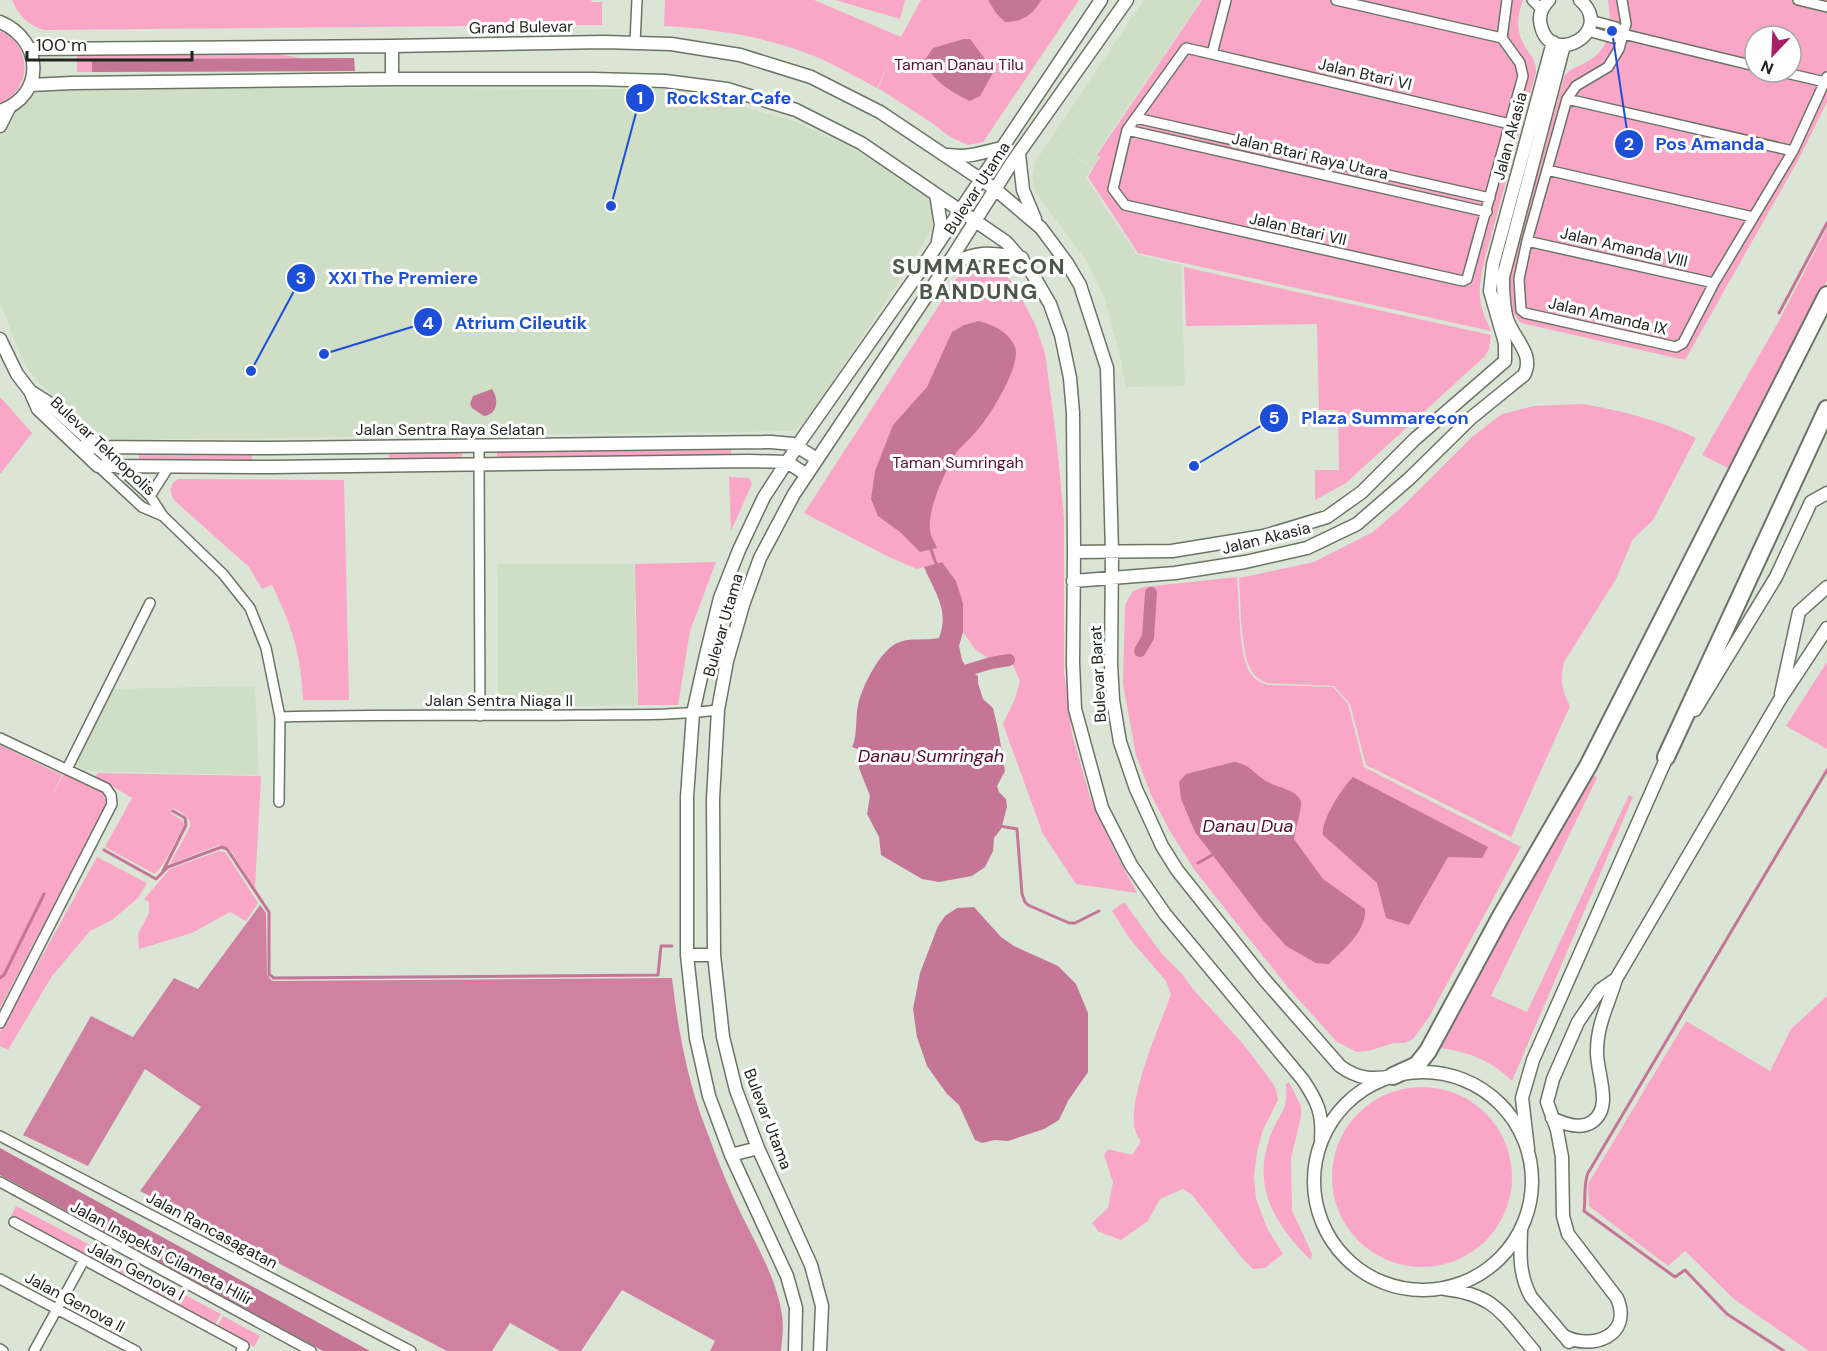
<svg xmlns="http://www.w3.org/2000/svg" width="1827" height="1351" font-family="'DM Sans',sans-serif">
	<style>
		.built { fill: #cfdec7 }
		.green { fill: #f9a6c7; fill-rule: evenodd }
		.forest { fill: #d080a1 }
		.water { fill: #c57696 }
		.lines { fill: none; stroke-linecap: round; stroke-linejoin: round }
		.stream { stroke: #c57696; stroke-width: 3 }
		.canal { stroke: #c57696; stroke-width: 12 }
		.street-casing { stroke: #6b7465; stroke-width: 12 }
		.secondary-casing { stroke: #6b7465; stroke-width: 15 }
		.highway-casing { stroke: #6b7465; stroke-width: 20 }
		.street { stroke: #fff; stroke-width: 9 }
		.secondary { stroke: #fff; stroke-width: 12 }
		.highway { stroke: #fff; stroke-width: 16 }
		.labels { text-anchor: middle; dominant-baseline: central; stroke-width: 6; stroke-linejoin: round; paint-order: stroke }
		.street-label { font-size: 16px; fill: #21251f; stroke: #fff }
		.park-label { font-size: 16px; fill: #581035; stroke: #fff }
		.water-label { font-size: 18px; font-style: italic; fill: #520a30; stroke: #fff }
		.district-label { font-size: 22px; font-weight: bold; letter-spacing: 1.5px; fill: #4e5649; stroke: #fff }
		.leader { fill: none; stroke: #1d4ed8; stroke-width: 2 }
		.callout-dot { fill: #1d4ed8; stroke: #fff; stroke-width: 2 }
		.mark-label { font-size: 18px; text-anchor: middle; font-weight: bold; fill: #fff }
		.callout-label { font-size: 18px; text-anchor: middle; font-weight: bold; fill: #1d4ed8; stroke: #fff; stroke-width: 6; stroke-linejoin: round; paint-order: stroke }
	</style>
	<rect width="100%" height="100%" fill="#dbe5d5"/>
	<path class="built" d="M1144 0H1201L1096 154 1099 157 1093 168 1058 144 1091 168 1086 178 1137 255 1181 265 1185 386 1126 387 1121 360 1105 299 1086 260 1041 200 1034 188 1032 176 1035 162Z
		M38 87 678 89 794 121 845 144 924 191 932 204 933 229 813 412 795 431 112 440 88 428 38 382 23 362 0 302V134L8 109Z
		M497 564H634L637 705 498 707Z
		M255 686 259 775 86 771 72 764 113 689Z"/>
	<path class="green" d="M12 0H591L592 2H602V25L44 30C28 25 19 16 12 0Z
		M665 0H814L901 37 921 0H1079L983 142 968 145 950 137 932 123 878 88 889 63 877 88C858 78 839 67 819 58 769 37 717 29 664 26Z
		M835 0H905L900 19Z
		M1202 0H1523C1516 19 1516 32 1527 50 1533 58 1536 62 1536 72L1484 262C1478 294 1477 301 1491 331L1138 253 1088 177 1100 157 1097 155Z
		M1608 0H1827V102L1801 155 1685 360 1521 323C1505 306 1509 289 1512 267L1564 77C1569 69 1575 68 1583 64 1611 50 1612 29 1608 0ZM1755 36H1791V72H1755Z
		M0 31C32 44 33 90 0 103Z
		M77 53H272L301 58 92 59V72H77Z
		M1827 228V280L1782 377 1732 470 1702 455 1779 321Z
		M986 263 995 265 1014 284 1035 324 1045 353 1056 436 1064 518V671L1072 734 1090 797 1114 850 1137 893 1076 884 1043 834 1003 724 1015 699 1020 681 1009 656 988 658 976 650 963 632V603L956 581 942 562 917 569 889 557 804 513 960 273 970 266Z
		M1184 267 1491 335 1489 349 1485 356 1346 483 1315 500V470H1339L1338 410H1319L1317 324 1186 326Z
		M0 397 32 433 1 473H0Z
		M1583 404C1623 411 1660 420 1696 438L1653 520 1633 539 1616 579 1564 662C1560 681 1561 688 1570 706L1511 837 1366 765 1350 704 1334 686 1267 683C1259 680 1254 676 1250 668 1240 648 1241 601 1239 578L1314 562 1373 532 1404 505 1472 437 1502 414 1534 406Z
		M462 450V458L389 459 388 451Z
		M731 450V456L497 458V452Z
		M139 452H252V460H139Z
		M729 477 749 478 752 484 731 531Z
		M178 479 344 480 349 700H303C301 654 292 626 272 585L262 589 249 567 240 559 176 502C169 494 168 485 178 479Z
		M716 562 690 631 678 705H638L635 564Z
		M1237 577C1239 599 1239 654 1249 671 1254 679 1259 682 1267 685L1333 687 1348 704 1364 767 1521 847 1429 1017 1413 1039 1405 1043H1394L1368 1051 1357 1052 1337 1042 1291 991 1230 915 1194 869 1170 831 1151 795 1136 755 1123 684 1125 605 1133 591 1144 587Z
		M1827 662V749L1786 726Z
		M0 745 62 775 52 796 64 774 103 793 107 803 0 1008Z
		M98 773 261 776 255 888 229 848 219 845 170 864 190 827C192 817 181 813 173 808L171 813 183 821 184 825 164 863 155 874 105 847 132 798 95 776Z
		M1594 775 1597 778 1491 996 1527 1012 1629 795 1633 797 1512 1081C1491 1060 1469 1052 1440 1048L1480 971Z
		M219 851 225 852 258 903 246 921 230 912 192 933 139 949 138 934 149 913V902L144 899 170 869Z
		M97 857 147 883 138 898 112 920 90 931 52 976 8 1050 0 1046V1032Z
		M1124 902 1162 954 1182 974 1192 988 1244 1045 1272 1082 1276 1090 1278 1100 1263 1130 1257 1151 1254 1177 1256 1199 1268 1230 1283 1254 1265 1268 1253 1269 1242 1258 1192 1195 1183 1189 1160 1199 1148 1221 1121 1240 1099 1232 1092 1223 1108 1208 1113 1182 1104 1155 1108 1149 1132 1155 1141 1142C1138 1136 1134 1131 1134 1125 1131 1090 1159 1028 1171 994L1166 981 1130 939 1112 911Z
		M1827 996V1351H1809L1734 1299 1685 1251 1668 1266 1589 1206 1588 1184 1686 1021 1770 1071 1791 1029Z
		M1289 1082 1301 1106V1117L1291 1158 1292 1210 1312 1254 1311 1260C1274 1225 1250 1184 1272 1132 1281 1110 1288 1112 1286 1084Z
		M1332 1177a90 90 0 1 1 180 0a90 90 0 1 1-180 0Z
		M16 1206 221 1314 214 1326 11 1216Z
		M223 1316 260 1336 254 1347 217 1327Z"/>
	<path class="forest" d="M260 905 266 913 267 974 271 980 274 981 672 978C678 1029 687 1080 706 1129 715 1153 724 1177 735 1201 751 1237 776 1274 782 1315 784 1326 782 1339 781 1351H710L715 1341 622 1290 581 1351H560L510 1323 492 1351H447L140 1191 201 1107 145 1069 88 1166 23 1135 91 1016 133 1037 174 978 198 989Z"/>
	<path class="water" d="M988 0H1041C1033 15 1022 22 1005 22L996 13Z
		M964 39H970L994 71 980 96 970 101C953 93 930 80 925 60L933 48Z
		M354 58 355 71 92 72V59Z
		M979 321C994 325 1009 332 1015 347 1022 366 988 419 975 433 969 440 961 446 956 453 945 472 927 509 930 531 931 537 935 543 937 548L920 552 900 532 878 516 871 499 875 471 893 425 927 387 952 332 964 325Z
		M492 389C499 399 498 414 484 416L472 408 470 404 473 396Z
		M942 562 956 581 963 603V632L959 646 962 660 968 670 978 676V683L983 699 993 708 998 729 1005 771 997 786 999 792 1006 799 1007 807 1001 829 994 838 993 851 985 867 972 876 939 882 922 879 881 855 879 837 867 814 870 796 859 768 860 750 852 747C858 734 855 719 858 705 862 686 880 651 897 643 910 637 926 641 939 638 950 610 934 591 924 567Z
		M1234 762C1251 764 1255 776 1270 783 1279 788 1298 790 1301 802 1302 807 1295 831 1294 839L1323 879 1365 909C1367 931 1343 950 1329 964L1316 963 1286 946 1261 918 1195 832 1181 799 1179 782 1186 774Z
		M1353 777 1488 847 1482 858 1448 857 1409 925 1386 918 1377 883 1323 835C1321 820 1342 788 1353 777Z
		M974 907 1001 937 1014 946 1058 966 1076 984 1088 1013V1072L1068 1101 1059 1120 1044 1129 1008 1141 995 1140 982 1143 975 1140 959 1105 947 1094 927 1066 917 1037 913 1009 920 973 938 926 945 916 957 908Z
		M0 1148 370 1351H323L0 1175Z"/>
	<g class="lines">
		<path class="stream" d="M1779 313 1827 223
			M930 547 937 566
			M1000 826 1017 829 1022 894 1025 902 1028 905 1069 923H1075L1099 911
			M104 850 156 879 168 867 216 849 222 847 227 849 269 912V974L274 978 658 975 661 946H672
			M1198 863 1214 854
			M163 871 186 825 185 818 173 811
			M0 978 4 975 44 894
			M1784 1351 1727 1314 1685 1270 1675 1277 1584 1211C1586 1197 1583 1186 1588 1173L1827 770"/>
		<path class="canal" d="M1140 651 1148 637 1151 593
			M968 670 991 663 1009 660"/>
		<defs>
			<path id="street" d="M1226 0 1212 54 1186 48 1127 130 1113 189 1125 205 1463 281 1467 279 1523 76 1520 63 1502 38 1507 0
				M1336 0 1502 38
				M1532 0 1542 10
				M1622 0 1626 24 1619 49 1608 67 1576 86 1567 99 1527 241 1519 279 1521 310 1525 313 1676 347 1683 343 1714 283 1793 151 1827 77
				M1798 0 1827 7
				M1590 20 1616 27 1623 34
				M1588 31 1613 38 1623 34
				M1623 34 1755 66
				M635 43 637 0
				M1212 54 1510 124
				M1782 72 1825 82
				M1567 99 1793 151
				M1136 118 1490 198
				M1127 130 1487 212
				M1547 170 1753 217
				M1527 241 1714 283
				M479 445 480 716
				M98 466 142 507 163 516
				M119 467 150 496 163 516 223 574 250 608 266 648 280 717 279 802
				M150 496 168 468
				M280 717C379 714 478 716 576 715 623 714 671 716 718 710
				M0 738 106 788 111 795 112 804 0 1023
				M67 769 150 603
				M0 1136 411 1351
				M0 1182 311 1351
				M14 1222 244 1346 241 1351
				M0 1279 136 1351
				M0 1349 3 1351
				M34 1351 84 1260"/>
			<path id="secondary" d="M1549 0C1542 7 1538 16 1541 26 1551 68 1616 32 1580 0
				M0 22C43 40 46 95 0 111
				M392 46V79
				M30 49 392 46 604 42 671 44 740 55 811 77 880 112 995 189 1041 228 1067 263 1080 285 1107 368 1112 552 1111 664 1113 700 1120 742 1136 789 1162 846 1177 870 1263 978 1340 1066C1358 1079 1372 1080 1393 1076
				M30 85 72 83 392 79H593L665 81 727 89 796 110 861 143 1006 242 1029 268 1050 304 1061 335 1070 378 1073 413 1074 552 1073 663 1075 709 1102 808 1131 865 1165 914 1303 1080C1317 1101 1323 1113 1321 1139
				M0 126 9 108
				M1019 154 1023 190 1035 219
				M948 155C967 158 982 153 1001 148
				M936 194 941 225 938 241
				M949 266C977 249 992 253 1022 258
				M0 339 17 374 30 391 38 409 98 466 271 467 749 461 787 462 807 475
				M30 391 49 403 119 467
				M78 447 272 448 771 442 793 444 817 459
				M1074 552 1172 551 1264 536 1327 517 1362 492 1415 439 1505 361V343L1490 291 1493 264 1553 42
				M1073 581 1175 573 1245 562 1307 548 1357 524 1410 478 1471 418 1524 375C1535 354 1514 340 1507 319 1503 305 1503 291 1503 277L1564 45
				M1781 694 1799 612 1827 587
				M1695 710 1776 577 1811 502 1827 493
				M687 955H714
				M1314 1181a109 109 0 1 1 218 0a109 109 0 1 1-218 0Z
				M1552 1118C1564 1124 1580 1130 1592 1122 1614 1107 1596 1072 1597 1051 1597 1024 1609 1003 1616 979L1779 701 1827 628
				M1528 1149 1522 1098 1533 1060 1670 750
				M731 1155 758 1148
				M1521 1231C1520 1255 1519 1275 1531 1297L1569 1342
				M1445 1289C1496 1295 1503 1315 1534 1351
				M1564 1336C1593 1351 1633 1335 1617 1298L1568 1234 1563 1216 1562 1157 1557 1130 1547 1102 1553 1079 1578 1022 1600 990 1616 979
				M795 1351 796 1308 787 1276 731 1155 709 1096 696 1038 687 955V797L693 713 706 655 720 598 739 550 764 497 804 436 915 278 1101 0
				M820 1351 822 1306 811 1265 758 1148 736 1090 723 1037 714 955 713 799 718 710 727 661 743 605 760 558 794 494 953 256 1011 164 1127 0"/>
			<path id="highway" d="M1666 757 1827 409
				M1393 1076 1417 1065 1428 1051 1501 916 1588 766 1827 295"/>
		</defs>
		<use href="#street" class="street-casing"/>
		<use href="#secondary" class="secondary-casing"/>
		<use href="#highway" class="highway-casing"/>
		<use href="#street" class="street"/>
		<use href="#secondary" class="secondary"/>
		<use href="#highway" class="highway"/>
	</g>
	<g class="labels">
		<g class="street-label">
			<text transform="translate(521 27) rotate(-1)">Grand Bulevar</text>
			<text transform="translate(1365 74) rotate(13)">Jalan Btari VI</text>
			<text transform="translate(1510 136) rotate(-75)">Jalan Akasia</text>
			<text transform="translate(1310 156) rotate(13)">Jalan Btari Raya Utara</text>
			<text transform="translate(977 188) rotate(-57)">Bulevar Utama</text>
			<text transform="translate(1298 229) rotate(13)">Jalan Btari VII</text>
			<text transform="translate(1624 247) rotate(13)">Jalan Amanda VIII</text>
			<text transform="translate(1608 316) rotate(13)">Jalan Amanda IX</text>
			<text x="450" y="429">Jalan Sentra Raya Selatan</text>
			<text transform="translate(103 446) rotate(43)">Bulevar Teknopolis</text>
			<text transform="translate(1266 538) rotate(-14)">Jalan Akasia</text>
			<text transform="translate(723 625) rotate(-74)">Bulevar Utama</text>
			<text transform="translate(1098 674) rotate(-93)">Bulevar Barat</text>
			<text x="499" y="700">Jalan Sentra Niaga II</text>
			<text transform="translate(768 1119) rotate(69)">Bulevar Utama</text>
			<text transform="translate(212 1230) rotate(28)">Jalan Rancasagatan</text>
			<text transform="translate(162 1253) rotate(28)">Jalan Inspeksi Cilameta Hilir</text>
			<text transform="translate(136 1271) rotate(28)">Jalan Genova I</text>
			<text transform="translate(75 1302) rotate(28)">Jalan Genova II</text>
		</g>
		<g class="park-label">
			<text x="959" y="64">Taman Danau Tilu</text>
			<text x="958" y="462">Taman Sumringah</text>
		</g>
		<g class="water-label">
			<text x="931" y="756">Danau Sumringah</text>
			<text x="1248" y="826">Danau Dua</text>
		</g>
		<g class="district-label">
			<text x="979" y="266">SUMMARECON<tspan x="979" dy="25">BANDUNG</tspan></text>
		</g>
	</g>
	<path class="leader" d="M611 206L640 98M1612 31L1629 144M251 371L301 278M324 354L428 322M1194 466L1274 418"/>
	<g class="callout-dot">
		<circle cx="611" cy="206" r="6"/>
		<circle cx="1612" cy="31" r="6"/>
		<circle cx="251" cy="371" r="6"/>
		<circle cx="324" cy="354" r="6"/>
		<circle cx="1194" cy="466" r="6"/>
		<circle cx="640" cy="98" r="15"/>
		<circle cx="1629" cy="144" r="15"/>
		<circle cx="301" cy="278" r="15"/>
		<circle cx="428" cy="322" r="15"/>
		<circle cx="1274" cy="418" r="15"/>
	</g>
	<g class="mark-label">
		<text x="640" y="104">1</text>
		<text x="1629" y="150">2</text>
		<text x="301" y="284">3</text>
		<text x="428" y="329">4</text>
		<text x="1274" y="424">5</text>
	</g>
	<g class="callout-label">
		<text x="729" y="104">RockStar Cafe</text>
		<text x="1710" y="150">Pos Amanda</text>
		<text x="403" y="284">XXI The Premiere</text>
		<text x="521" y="329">Atrium Cileutik</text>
		<text x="1385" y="424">Plaza Summarecon</text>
	</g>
	<g transform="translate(1773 54) rotate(203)"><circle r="28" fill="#ffffff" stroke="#a6a8a5" stroke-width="1.5"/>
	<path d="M0-4.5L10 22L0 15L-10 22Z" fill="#a72067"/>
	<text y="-9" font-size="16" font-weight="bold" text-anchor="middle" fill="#21251f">N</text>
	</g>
	<path d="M27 51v9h165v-9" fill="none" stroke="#21251f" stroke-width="3"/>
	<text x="36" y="51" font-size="18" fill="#21251f" stroke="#ffffff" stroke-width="4.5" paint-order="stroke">100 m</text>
</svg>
